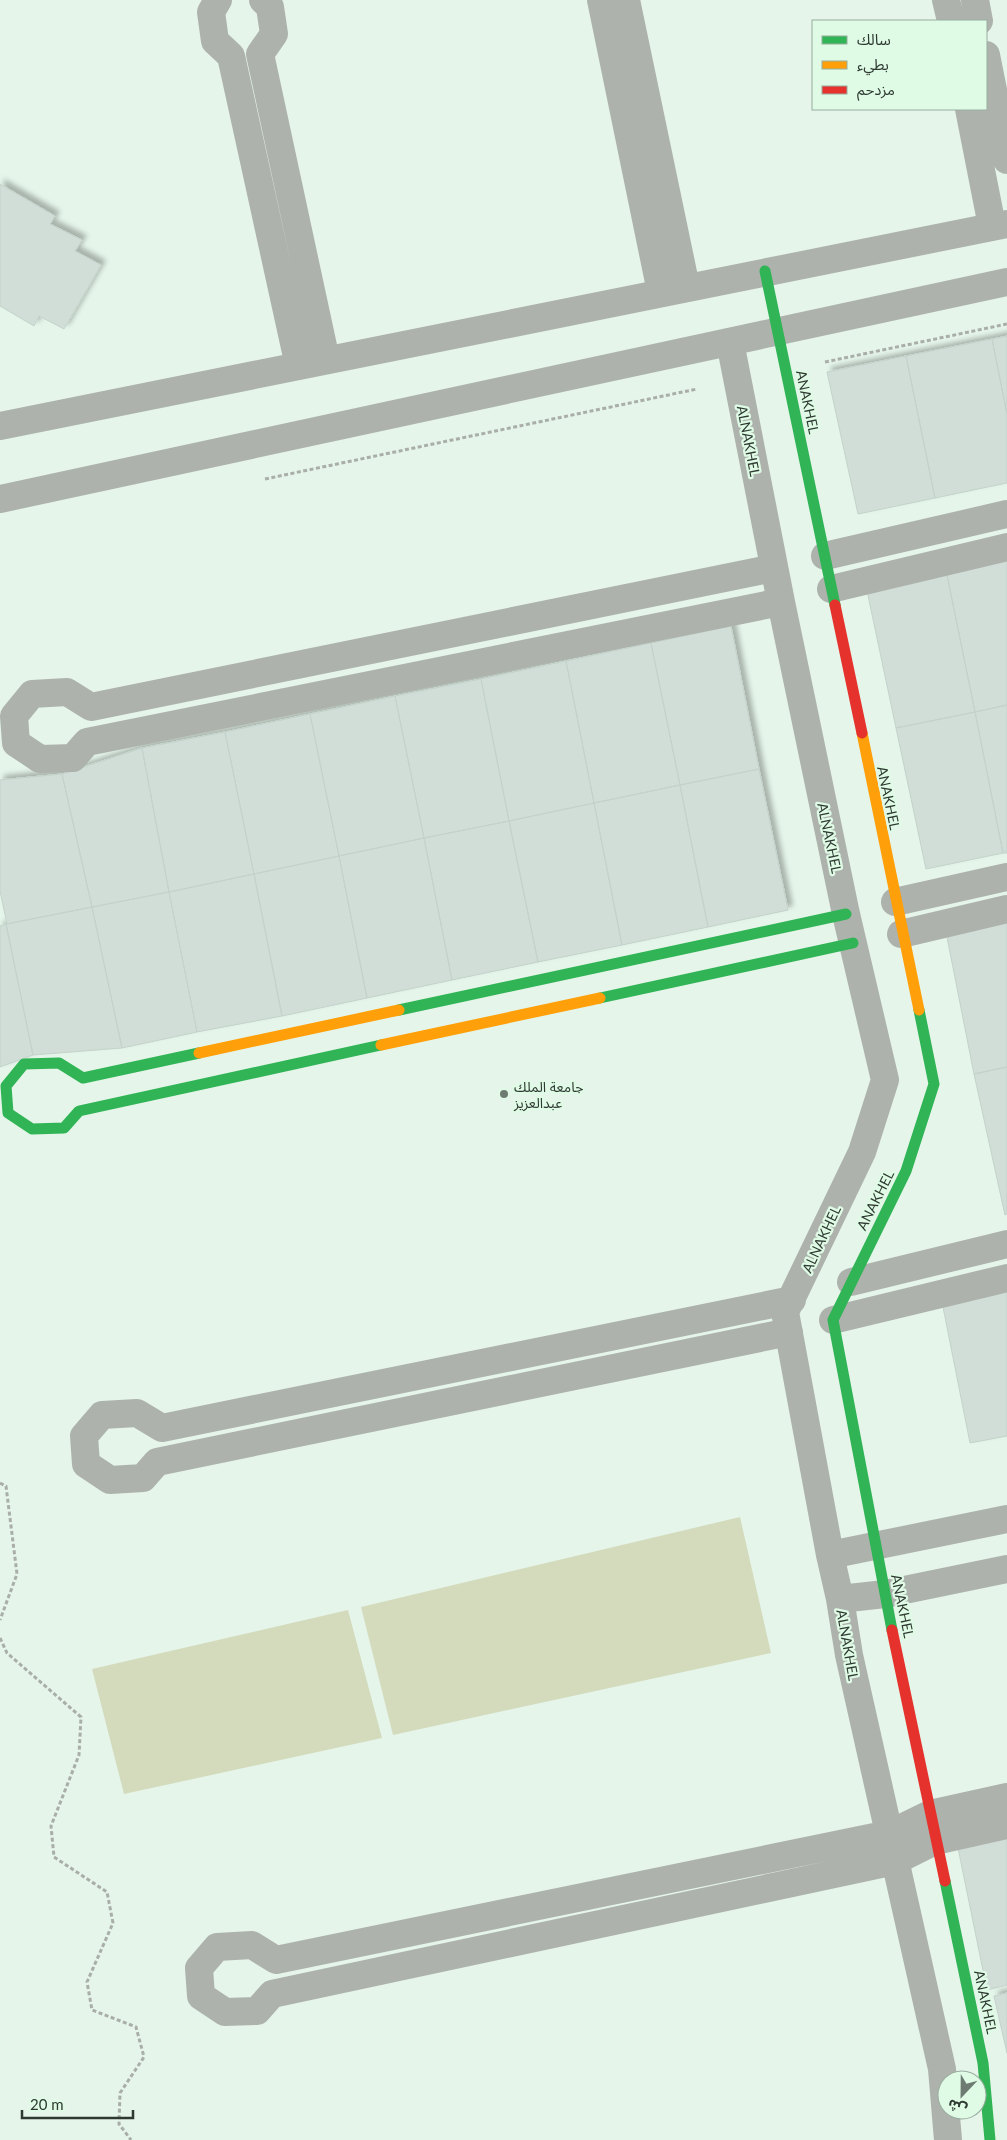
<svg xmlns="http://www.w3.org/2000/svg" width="1007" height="2140" font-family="Lato,'Noto Sans Arabic',sans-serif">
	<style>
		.green { fill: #d4dbbd }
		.building { fill: #d0ded7; stroke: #c3d2cb; filter: url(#shadow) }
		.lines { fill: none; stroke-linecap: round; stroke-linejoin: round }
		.path { stroke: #a9aea9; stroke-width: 3; stroke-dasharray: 4 2.5; stroke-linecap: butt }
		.street { stroke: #aeb2ad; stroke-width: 28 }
		.fast { stroke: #30b455; stroke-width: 11 }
		.slow { stroke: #ff9f0a; stroke-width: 11 }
		.jam { stroke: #e5322d; stroke-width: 11 }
		.poi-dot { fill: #6e7b72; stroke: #dffbe6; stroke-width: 2 }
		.labels { text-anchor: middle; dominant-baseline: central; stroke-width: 4.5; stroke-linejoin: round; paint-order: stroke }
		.street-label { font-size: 14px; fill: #2e3931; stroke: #dffbe6 }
		.poi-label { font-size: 14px; fill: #2e3931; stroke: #dffbe6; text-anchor: start }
	</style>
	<defs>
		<filter id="shadow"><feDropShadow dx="4.5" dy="-4.5" stdDeviation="2.5" flood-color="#0004"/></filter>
	</defs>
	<rect width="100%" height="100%" fill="#e5f5ea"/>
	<path class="green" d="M740 1517 771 1653 393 1735 361 1607Z
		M348 1610 382 1738 124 1794 92 1669Z"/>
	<path class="building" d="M0 184 55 216 50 224 82 240 75 251 101 265 64 329 39 316 34 326 0 306Z
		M1007 336V414L992 339Z
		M992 339 1007 414V483L935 498 906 356Z
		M906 356 935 498 858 514 827 372Z
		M1007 557V705L975 712 946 570Z
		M946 570 975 712 896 728 866 586Z
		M731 626 759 769 680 785 651 643Z
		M651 643 680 785 594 803 566 661Z
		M566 661 594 803 509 821 481 679Z
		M481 679 509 821 424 838 395 696Z
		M395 696 424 838 339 856 310 714Z
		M1007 705V853H1003L975 712Z
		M975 712 1003 853 926 869 896 728Z
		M310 714 339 856 254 874 225 732Z
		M225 732 254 874 169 892 142 748Z
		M142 748 169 892 92 907 62 774Z
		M759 769 788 910 708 927 680 785Z
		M62 774 92 907 7 924 0 891V780Z
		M680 785 708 927 622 945 594 803Z
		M594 803 622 945 538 962 509 821Z
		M509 821 538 962 452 980 424 838Z
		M424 838 452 980 367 998 339 856Z
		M339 856 367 998 282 1016 254 874Z
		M254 874 282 1016 197 1032 169 892Z
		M169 892 197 1032 122 1048 92 907Z
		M92 907 122 1048 33 1055 6 924Z
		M1007 919V1067L974 1074 946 932Z
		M6 924 33 1055 0 1067V926Z
		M1007 1067V1214L1005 1215 974 1074Z
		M1007 1288V1436L970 1443 942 1302Z
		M1007 1838V1985L987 1990 958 1848Z
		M1007 1993V2053L994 1996Z"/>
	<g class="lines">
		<path class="path" d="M825 362 1007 324
			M265 479 697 389
			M0 1483 6 1486 17 1574 0 1620
			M0 1638 7 1653 81 1717 79 1755 51 1826 54 1857 107 1892 113 1923 87 1982 92 2010 136 2027 144 2057 120 2093 119 2124 131 2140"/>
		<path class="street" d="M218 0 211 12 215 41 231 56 299 366
			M263 0 270 7 274 34 260 54 326 360
			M601 0 661 292
			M626 0 686 287
			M946 0 951 21
			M975 0 979 21
			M986 55 1007 160
			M969 109 992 226
			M730 342 781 602 846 914 885 1080 862 1152 785 1312 830 1555 840 1599 849 1655 942 2069 948 2140
			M0 426 1007 224
			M0 499 1007 282
			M825 556 1007 514
			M774 568 91 707 67 692 32 694 14 716 16 743 40 759 73 758 87 742 781 602
			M831 589 1007 547
			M895 902 1007 877
			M901 934 1007 909
			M851 1282 1007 1244
			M833 1320 1007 1278
			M789 1332 157 1462 143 1478 110 1480 86 1464 84 1436 102 1415 137 1413 162 1428 792 1300
			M830 1555 1007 1519
			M840 1599 885 1594 1007 1569
			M1007 1797 930 1814 889 1834 276 1960 252 1945 217 1947 199 1968 201 1996 225 2012 257 2011 272 1994 895 1861 935 1841 1007 1825"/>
		<path class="fast" d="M765 271 835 605
			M600 998 853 943
			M399 1010 846 914
			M199 1053 83 1078 59 1063 24 1064 6 1086 8 1113 32 1129 64 1128 79 1111 381 1045
			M892 1630 833 1320 906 1171 934 1084 919 1010
			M945 1881 983 2063 990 2140"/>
		<path class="slow" d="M862 733 919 1010
			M381 1045 600 998
			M199 1053 399 1010"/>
		<path class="jam" d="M835 605 862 733
			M892 1630 945 1881"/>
	</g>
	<circle class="poi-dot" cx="504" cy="1094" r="5"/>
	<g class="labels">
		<g class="street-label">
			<text transform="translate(808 402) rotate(78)">ANAKHEL</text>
			<text transform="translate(749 441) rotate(79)">ALNAKHEL</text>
			<text transform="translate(889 798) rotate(78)">ANAKHEL</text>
			<text transform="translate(830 838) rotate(78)">ALNAKHEL</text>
			<text transform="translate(875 1200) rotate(-63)">ANAKHEL</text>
			<text transform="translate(821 1239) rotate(-65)">ALNAKHEL</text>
			<text transform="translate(903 1606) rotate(78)">ANAKHEL</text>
			<text transform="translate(848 1645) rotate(80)">ALNAKHEL</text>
			<text transform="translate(986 2002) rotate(78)">ANAKHEL</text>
		</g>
		<g class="poi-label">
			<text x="514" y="1086">جامعة الملك<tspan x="514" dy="16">عبدالعزيز</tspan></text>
		</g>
	</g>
	<rect x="812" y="20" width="175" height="90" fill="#dffbe6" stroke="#98ad9e"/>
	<rect x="822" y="36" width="25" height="8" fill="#30b455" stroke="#98ad9e"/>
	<text x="857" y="45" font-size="15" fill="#2e3931">سالك</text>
	<rect x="822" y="61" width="25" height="8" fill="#ff9f0a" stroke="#98ad9e"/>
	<text x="857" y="70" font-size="15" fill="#2e3931">بطيء</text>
	<rect x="822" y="86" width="25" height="8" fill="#e5322d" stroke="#98ad9e"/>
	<text x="857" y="95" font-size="15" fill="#2e3931">مزدحم</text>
	<g transform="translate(962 2095) rotate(202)"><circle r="24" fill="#dffbe6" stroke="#98ad9e"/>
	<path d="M0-4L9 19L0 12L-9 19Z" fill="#6e7b72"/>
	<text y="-8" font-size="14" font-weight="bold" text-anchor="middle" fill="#2e3931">ش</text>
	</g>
	<path d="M22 2110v8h111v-8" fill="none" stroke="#2e3931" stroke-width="2.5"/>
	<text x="30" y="2110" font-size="15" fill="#2e3931" stroke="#dffbe6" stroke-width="4" paint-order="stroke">20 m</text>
</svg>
